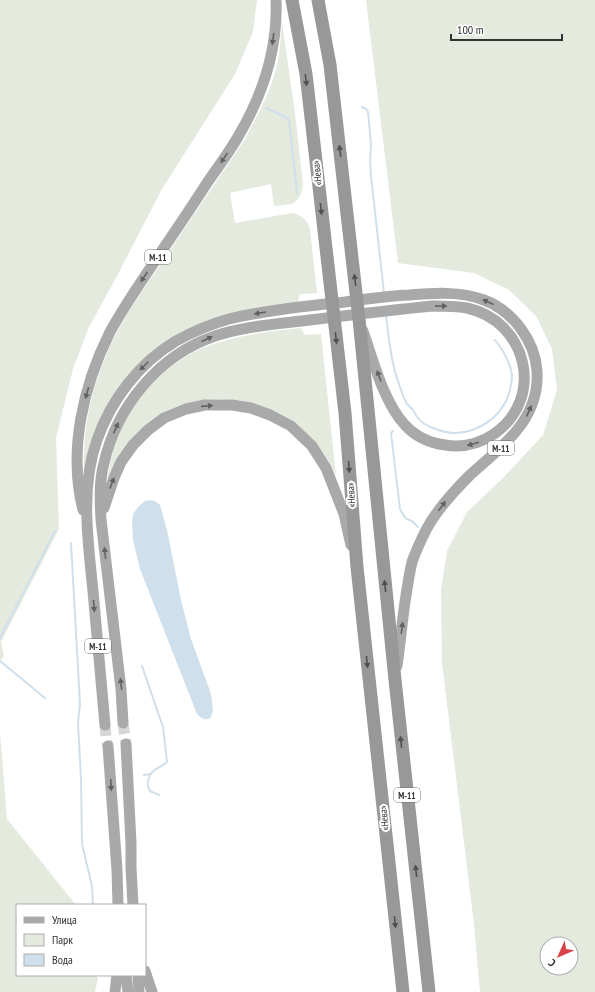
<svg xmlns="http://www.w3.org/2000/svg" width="595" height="992" font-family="'PT Sans Narrow',sans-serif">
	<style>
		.green { fill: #e4eade; fill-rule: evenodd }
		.water { fill: #cfdfeb }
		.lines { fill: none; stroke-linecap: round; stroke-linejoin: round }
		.stream { stroke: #cfdfeb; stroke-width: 2 }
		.primary-tunnel { stroke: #d6d6d6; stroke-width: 11; stroke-dasharray: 11 5.5; stroke-linecap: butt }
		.primary { stroke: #a9a9a9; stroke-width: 11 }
		.highway { stroke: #989898; stroke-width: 13 }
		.oneway { fill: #616161 }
		.oneway2 { fill: #505050 }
		.labels { text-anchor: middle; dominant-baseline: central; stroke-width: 4; stroke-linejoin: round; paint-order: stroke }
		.shield { fill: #fff; stroke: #6f6f6f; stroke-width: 1 }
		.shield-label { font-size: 9px; font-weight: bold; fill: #313131 }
		.street-label { font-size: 10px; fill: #313131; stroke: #fff }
	</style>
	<rect width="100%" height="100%" fill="#fff"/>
	<path class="green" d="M0 0H257L253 32 235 74 162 189 117 276 89 327 73 369 56 438 59 529 1 642 4 656 0 662Z
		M366 0H595V992H480L474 924 442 663 441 590 447 551 467 512 503 478 543 435 557 390 552 349 536 316 509 290 474 273 398 263ZM547 944H571V968H547Z
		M282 22 295 113 303 185C300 204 292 205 274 206L271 184 230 193 235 223 292 213C302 215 307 220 310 229L317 293 300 294 298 302 207 321 121 384 84 479C82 427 92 382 115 336 130 306 151 279 169 252 194 214 220 176 245 139 258 115 271 91 277 65 280 51 281 36 282 22Z
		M301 328 305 335 321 334 336 476 330 463 322 451 310 437 253 403 238 400 218 399 199 401 162 415 106 487C109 469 112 451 119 433 133 397 171 359 208 346 239 335 270 331 301 328Z
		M0 732 7 819 76 905H17V975H95L98 978 95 992H0Z"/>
	<path class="water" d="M150 500 155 501 160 505 167 530 181 600 191 639 211 694 213 710 211 717 209 719C203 720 201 718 197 714L140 569 133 540 132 523 133 514 139 506 145 501Z"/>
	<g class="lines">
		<path class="stream" d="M362 107 366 109 368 112 371 145 370 160 371 176 384 293
			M266 108 279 114 289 119 297 193
			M386 315C389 339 391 364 400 387 402 393 404 399 407 404 409 406 411 408 413 410 415 413 416 416 418 418 421 422 428 426 433 428 462 441 494 426 507 399 510 391 512 383 512 375 510 361 503 350 495 340
			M393 431 391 433 400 509 404 516 407 519 412 521 418 527
			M71 543 80 704 78 723 81 779 82 844 92 886 93 905
			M0 638 55 531
			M0 661 45 698
			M142 666 163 727 167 762C161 768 151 769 149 778 147 784 147 785 150 791L159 795
			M144 775 150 774"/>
		<path class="primary-tunnel" d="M123 723 126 744
			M105 725 106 739 108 746"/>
		<path class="primary" d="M104 508 114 478 121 462 133 445 148 430 164 418 186 409 205 405H232L251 408 270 415 291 426 312 446 326 468 344 514 351 545
			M83 510C68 451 83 386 110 332 124 306 141 282 157 258 174 233 191 208 207 183 218 167 230 151 239 135 263 94 278 48 276 0
			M123 723 121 689 101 520C100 502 99 480 104 463 117 406 159 355 215 336 245 326 278 324 310 320 351 315 392 310 433 306 444 306 456 306 467 308 527 321 546 398 494 434 479 444 463 448 445 445 430 443 415 436 405 425 384 403 373 360 363 331
			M105 725C101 680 97 635 93 591 88 541 80 488 97 440 111 400 139 363 176 341 192 332 211 324 229 319 267 310 307 306 345 302 366 299 388 296 409 295 434 293 460 291 484 300 513 311 535 341 537 371 540 420 502 446 470 475 454 491 437 509 426 530 421 540 416 551 412 562 409 575 407 589 405 602 402 623 400 645 397 666
			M126 744 131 843V868L133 905
			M108 746 117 870 118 905
			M145 971 152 992
			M126 975 128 992
			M138 975 139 992
			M115 992 117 975"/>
		<path class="highway" d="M292 0 306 74 345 413 357 567 403 992
			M318 0 330 65 359 319 395 680 429 992"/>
	</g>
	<defs><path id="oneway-solid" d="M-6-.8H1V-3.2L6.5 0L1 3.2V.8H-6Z"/></defs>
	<g class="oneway">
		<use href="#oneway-solid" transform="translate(273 39) rotate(98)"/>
		<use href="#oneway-solid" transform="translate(224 158) rotate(124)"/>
		<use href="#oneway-solid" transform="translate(144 277) rotate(124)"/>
		<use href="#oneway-solid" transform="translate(488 302) rotate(-156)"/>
		<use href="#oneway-solid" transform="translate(441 306) rotate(-1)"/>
		<use href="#oneway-solid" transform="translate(260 313) rotate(171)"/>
		<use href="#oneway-solid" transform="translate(207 339) rotate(-24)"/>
		<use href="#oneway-solid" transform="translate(144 366) rotate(135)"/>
		<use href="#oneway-solid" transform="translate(379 376) rotate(-110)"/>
		<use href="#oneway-solid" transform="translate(87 393) rotate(105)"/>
		<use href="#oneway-solid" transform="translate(207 406) rotate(-4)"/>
		<use href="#oneway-solid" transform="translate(529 411) rotate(-66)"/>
		<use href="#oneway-solid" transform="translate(116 428) rotate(-65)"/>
		<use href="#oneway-solid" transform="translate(473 444) rotate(164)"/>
		<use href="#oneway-solid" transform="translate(112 483) rotate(-70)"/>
		<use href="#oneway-solid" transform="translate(442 506) rotate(-53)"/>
		<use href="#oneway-solid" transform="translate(105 553) rotate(-96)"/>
		<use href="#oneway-solid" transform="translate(94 606) rotate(85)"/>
		<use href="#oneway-solid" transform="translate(402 628) rotate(-82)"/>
		<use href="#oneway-solid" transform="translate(121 684) rotate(-97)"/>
		<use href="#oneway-solid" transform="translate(111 785) rotate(87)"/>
	</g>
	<g class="oneway2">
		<use href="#oneway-solid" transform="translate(306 80) rotate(83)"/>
		<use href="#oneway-solid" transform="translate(340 151) rotate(-97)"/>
		<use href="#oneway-solid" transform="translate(321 209) rotate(83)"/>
		<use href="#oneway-solid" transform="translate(355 280) rotate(-97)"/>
		<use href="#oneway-solid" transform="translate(336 338) rotate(83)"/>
		<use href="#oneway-solid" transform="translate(349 467) rotate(86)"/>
		<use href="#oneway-solid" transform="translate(385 586) rotate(-96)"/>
		<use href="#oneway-solid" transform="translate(367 662) rotate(84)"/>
		<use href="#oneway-solid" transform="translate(401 742) rotate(-96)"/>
		<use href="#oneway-solid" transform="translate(416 871) rotate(-96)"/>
		<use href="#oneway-solid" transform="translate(395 922) rotate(84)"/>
	</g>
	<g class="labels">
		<g class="shield">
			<rect x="145" y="250" width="26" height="14" rx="3"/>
			<rect x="488" y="441" width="26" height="14" rx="3"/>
			<rect x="85" y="639" width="26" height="14" rx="3"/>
			<rect x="394" y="788" width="26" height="14" rx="3"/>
		</g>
		<g class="shield-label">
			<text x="158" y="257">М-11</text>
			<text x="501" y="448">М-11</text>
			<text x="98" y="646">М-11</text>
			<text x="407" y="795">М-11</text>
		</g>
		<g class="street-label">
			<text transform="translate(317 173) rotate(-97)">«Нева»</text>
			<text transform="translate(351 495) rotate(-94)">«Нева»</text>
			<text transform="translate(384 818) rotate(-96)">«Нева»</text>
		</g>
	</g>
	<rect x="16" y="904" width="130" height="72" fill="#ffffff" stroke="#adadad"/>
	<rect x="24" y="917" width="20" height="6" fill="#a9a9a9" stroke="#adadad"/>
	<text x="52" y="924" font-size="12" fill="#313131">Улица</text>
	<rect x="24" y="934" width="20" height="12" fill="#e4eade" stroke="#adadad"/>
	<text x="52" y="944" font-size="12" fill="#313131">Парк</text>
	<rect x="24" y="954" width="20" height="12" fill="#cfdfeb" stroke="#adadad"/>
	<text x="52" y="964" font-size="12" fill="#313131">Вода</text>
	<g transform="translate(559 956) rotate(225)"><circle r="19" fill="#ffffff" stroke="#adadad"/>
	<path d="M0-3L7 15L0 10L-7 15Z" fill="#d94249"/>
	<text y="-6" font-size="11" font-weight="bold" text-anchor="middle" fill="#313131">С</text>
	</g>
	<path d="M451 34v6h111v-6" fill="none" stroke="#313131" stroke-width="2"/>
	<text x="457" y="34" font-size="12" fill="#313131" stroke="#ffffff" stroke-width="3" paint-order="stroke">100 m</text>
</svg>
